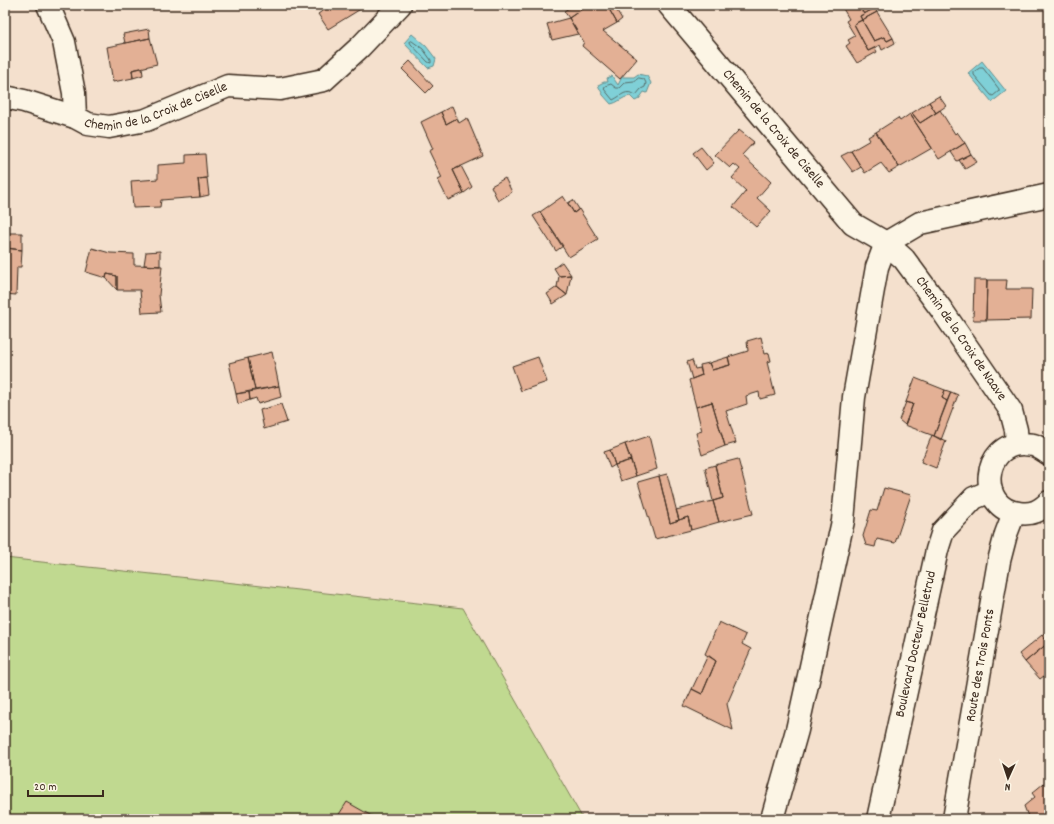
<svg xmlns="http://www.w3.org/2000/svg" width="1054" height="824" font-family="Dekko,sans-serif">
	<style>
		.green { fill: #c0d990; stroke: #7e8257 }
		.water { fill: #7fd0d7; stroke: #648e8d }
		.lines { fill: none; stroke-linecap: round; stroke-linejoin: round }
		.shore { stroke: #566c68; stroke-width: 1 }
		.building { fill: #e3b095; stroke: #3b2a1e }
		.street-casing { stroke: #3b2a1e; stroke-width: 25 }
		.secondary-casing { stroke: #3b2a1e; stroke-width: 25 }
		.street { stroke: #fcf5e5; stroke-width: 22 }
		.secondary { stroke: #fcf5e5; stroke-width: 22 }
		.labels { text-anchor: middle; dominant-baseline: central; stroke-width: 4; stroke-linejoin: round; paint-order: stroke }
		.street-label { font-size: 14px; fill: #3b2a1e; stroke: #fcf5e5 }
	</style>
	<rect width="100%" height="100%" fill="#f4e0cd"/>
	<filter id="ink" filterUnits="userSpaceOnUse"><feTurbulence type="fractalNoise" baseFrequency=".025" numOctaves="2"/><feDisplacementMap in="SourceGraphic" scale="8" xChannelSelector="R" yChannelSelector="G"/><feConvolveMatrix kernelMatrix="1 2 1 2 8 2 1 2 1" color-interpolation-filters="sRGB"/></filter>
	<g filter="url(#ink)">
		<path class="green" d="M5 558 463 608 583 819H5Z"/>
		<path class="water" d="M412 34 426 46 436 59 434 66 428 68 404 43Z
			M982 61 1006 91 992 102 968 73Z
			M638 74 647 76 651 83 647 93 644 92 639 99 635 101 630 96C622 97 618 103 611 104L603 95 598 85 604 82H608L607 78 612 76 618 85 622 77H634Z"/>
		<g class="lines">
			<path class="shore" d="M412 41 423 49 431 60V63L428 62 411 44 410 42Z
				M980 68H983L999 89V91L993 96 991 95 974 75V72Z
				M639 78 644 79 646 83 645 87 641 89 636 95C625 89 623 95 613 100L604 89 605 86 611 84 616 88H619L625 82 634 81Z"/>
		</g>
		<path class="building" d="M331 5H367L328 29 318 14Z
			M574 5H584L585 7 569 18 564 11Z
			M584 5H615L609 9 617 23 603 31 637 59 620 79 582 46 584 42 569 18 585 7Z
			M841 5H858L864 14 860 16 862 20 854 24 868 51 875 48 877 52 857 63 846 46 850 43 848 40 855 36 846 21 849 19Z
			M858 5H874L875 8 864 14Z
			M614 6 622 19 617 23 609 9Z
			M875 8 877 12 862 20 860 16Z
			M877 12 893 38 887 41 884 37 874 41 862 20Z
			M569 18 578 34 552 40 547 24Z
			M862 20 874 41 884 37 887 41 893 38 895 43 882 50 880 45 868 51 854 24Z
			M149 29 150 38 125 43 123 34Z
			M150 38 157 64 132 70 133 78 113 82 107 47Z
			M410 61 433 86 426 93 402 69Z
			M142 68 143 75 133 78 132 70Z
			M939 96 946 106 936 113 929 102Z
			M929 102 936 113 920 123 912 113Z
			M452 106 457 118 446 124 441 112Z
			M940 110 955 134 957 132 965 143 939 159 910 114 912 113 920 123Z
			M441 112 446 124 457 118 459 123 467 118 483 156 453 170 464 193 448 200 438 180 442 178 429 151 433 149 421 122Z
			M910 114 932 148 899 167 876 132 898 118 900 121Z
			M739 130 754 142 742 155 771 182 757 198 771 211 756 227 733 207 746 191 732 178 740 169 734 164 730 168 715 155Z
			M876 132 899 167 889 173 881 163 865 173 851 151 870 140 868 137Z
			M965 143 971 154 957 161 951 152Z
			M701 147 714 163 706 170 693 153Z
			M851 151 861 167 853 172 841 156Z
			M205 154 207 178 198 179 200 197 161 200 160 207 133 208 131 181 158 179V165L186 163V155Z
			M971 154 977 162 965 169 959 160Z
			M461 166 472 187 464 193 453 170Z
			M207 178 209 195 200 197 198 179Z
			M505 178 512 192 498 201 491 186Z
			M563 196 574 213 579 209 598 239 569 257 540 212Z
			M573 200 579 209 574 213 568 203Z
			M540 212 563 246 556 251 533 216Z
			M5 233H7L6 248 22 250 21 267H17L16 295 5 294Z
			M7 233H22V250L6 248Z
			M92 248 110 253 134 254V265L162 266 159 295 161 312 142 313 140 290H117V276L107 274 106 278 86 272Z
			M160 251V266L144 265 146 252Z
			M562 262 571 275 559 276 554 268Z
			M107 274 117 276V290L106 278Z
			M571 275 567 295 557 287 559 276Z
			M974 280H987L986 320H973Z
			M987 280H1007L1006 289H1032L1031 319 986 320Z
			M557 287 567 295 553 304 547 294Z
			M761 337 765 354 769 353 771 361 767 362 775 395 760 399 759 392 746 396 747 404 726 411 736 443 725 446 712 402 696 407 689 380 702 375 700 365 709 363 712 370 730 365 728 357 748 351 747 341Z
			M272 352 279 386 255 390 248 358Z
			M538 357 547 382 521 391 512 366Z
			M728 357 730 365 712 370 709 363Z
			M248 358 255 390 236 394 229 363Z
			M692 360 695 369 700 368 702 375 692 379 687 362Z
			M915 378 945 390 942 398 947 401 934 436 905 425 913 404 906 402Z
			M279 386 281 397 258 404 256 398 250 400 249 392Z
			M945 390 951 392 947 401 942 398Z
			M249 392 250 400 238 404 236 394Z
			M951 392 958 395 941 440 934 436Z
			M712 402 725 446 702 455 696 433 702 431 696 407Z
			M906 402 913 404 905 425 899 420Z
			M281 404 287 422 264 429 260 410Z
			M932 435 946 441 936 468 921 462Z
			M649 436 657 469 636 476 625 444Z
			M625 444 631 460 615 465 610 450Z
			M610 450 615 465 610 468 604 452Z
			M738 459 753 514 719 522 713 501 723 498 715 465Z
			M631 460 636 476 621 481 615 465Z
			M715 465 723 498 713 501 705 468Z
			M667 474 679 520 670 523 659 476Z
			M659 476 670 523 688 517 691 530 655 539 638 482Z
			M884 488 911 495 895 543 877 539 875 547 866 545 863 536 871 510 877 511Z
			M713 501 719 522 691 530 688 517 679 520 676 510Z
			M719 622 746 635 742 644 751 649 727 704 733 730 684 706 692 689 702 694 716 661 705 654Z
			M1049 629V672L1040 679 1025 662 1048 643 1042 635Z
			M1042 635 1048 643 1025 662 1019 654Z
			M708 655 716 661 702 694 692 689Z
			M1049 779V814L1047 815 1049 819H1029L1024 806 1035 797 1032 793Z
			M347 802 377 819H336Z"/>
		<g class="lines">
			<defs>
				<g id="street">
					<path d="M48 5 64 42 74 93 75 117"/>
					<path id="s1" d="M669 5 853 224 886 243 904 259 941 309 1011 411 1016 430 1017 444"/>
					<path id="s2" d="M5 97 24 101 75 117 88 124 109 127 146 120 228 86 280 89 324 80 360 47 400 5"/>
					<path d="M886 243 920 223 1049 195"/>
					<path d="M772 819 797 730 843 521 854 397 877 267 886 243"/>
				</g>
				<g id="secondary">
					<path d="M1049 454C1045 451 1040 448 1036 446 1032 444 1027 445 1024 444 982 442 976 509 1019 513 1032 515 1040 511 1049 502"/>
					<path id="s3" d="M878 819 937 550 943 531 974 498 991 491"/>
					<path id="s4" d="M954 819 999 561 1006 534 1014 513"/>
				</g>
			</defs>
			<use href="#street" class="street-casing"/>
			<use href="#secondary" class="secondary-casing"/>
			<use href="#street" class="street"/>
			<use href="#secondary" class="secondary"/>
		</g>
	</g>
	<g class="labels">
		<g class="street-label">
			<text stroke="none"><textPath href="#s2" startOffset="159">Chemin de la Croix de Ciselle</textPath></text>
			<text stroke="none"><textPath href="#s1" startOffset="162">Chemin de la Croix de Ciselle</textPath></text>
			<text stroke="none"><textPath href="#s1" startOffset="446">Chemin de la Croix de Naave</textPath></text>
			<text stroke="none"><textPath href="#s3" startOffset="179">Boulevard Docteur Belletrud</textPath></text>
			<text stroke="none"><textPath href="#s4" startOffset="156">Route des Trois Ponts</textPath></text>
		</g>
	</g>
	<rect width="1054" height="824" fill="none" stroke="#fcf5e5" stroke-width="20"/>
	<rect x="10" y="10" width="1034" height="804" fill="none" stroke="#3b2a1e" stroke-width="1.5" filter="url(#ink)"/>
	<g transform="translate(1008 778) rotate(183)" stroke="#fcf5e5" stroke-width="3" paint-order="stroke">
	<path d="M0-3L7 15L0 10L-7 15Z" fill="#3b2a1e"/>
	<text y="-6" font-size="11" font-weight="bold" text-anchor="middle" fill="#3b2a1e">N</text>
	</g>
	<path d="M28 790v6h75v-6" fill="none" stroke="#3b2a1e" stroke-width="2"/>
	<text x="34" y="790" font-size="12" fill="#3b2a1e" stroke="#fcf5e5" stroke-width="3" paint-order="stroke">20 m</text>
</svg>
